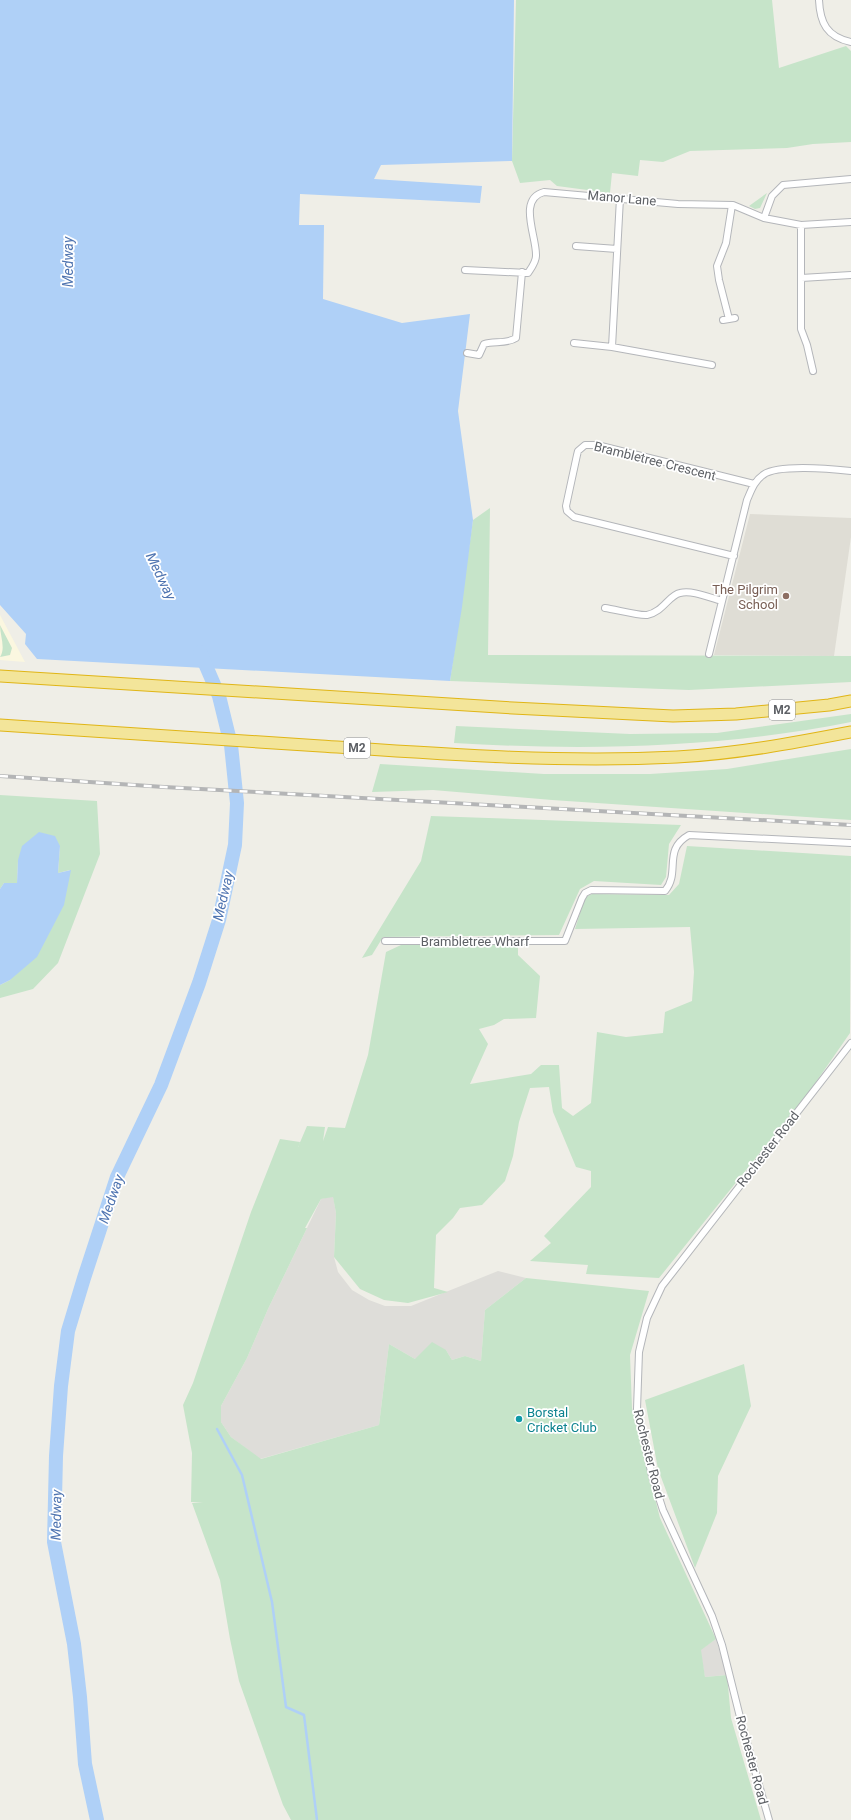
<svg xmlns="http://www.w3.org/2000/svg" width="851" height="1820" font-family="Roboto,sans-serif">
	<style>
		.commercial { fill: #fbf7e0 }
		.industrial { fill: #deddd9 }
		.education { fill: #dfddd5 }
		.green { fill: #c6e4c9 }
		.water { fill: #afd0f7 }
		.lines { fill: none; stroke-linecap: round; stroke-linejoin: round }
		.stream { stroke: #afd0f7; stroke-width: 2.5 }
		.river { stroke: #afd0f7; stroke-width: 14 }
		.street-casing { stroke: #b4b6ba; stroke-width: 8 }
		.highway-casing { stroke: #e0b516; stroke-width: 13 }
		.street { stroke: #fff; stroke-width: 6 }
		.highway { stroke: #f3e59a; stroke-width: 11 }
		.rail-casing { stroke: #b4b5b6; stroke-width: 4 }
		.rail { stroke: #fff; stroke-width: 2.5; stroke-dasharray: 8; stroke-linecap: butt }
		.education-dot { fill: #8d6e63; stroke: #fff; stroke-width: 1.5 }
		.culture-dot { fill: #0f9aa8; stroke: #fff; stroke-width: 1.5 }
		.labels { text-anchor: middle; dominant-baseline: central; stroke-width: 3.5; stroke-linejoin: round; paint-order: stroke }
		.shield { fill: #fff; stroke: #8e9094; stroke-width: 1 }
		.shield-label { font-size: 12px; font-weight: bold; fill: #5e6166 }
		.street-label { font-size: 13px; fill: #5e6166; stroke: #fff }
		.education-label { font-size: 13px; fill: #785e54; stroke: #fff; text-anchor: end }
		.culture-label { font-size: 13px; fill: #0d838f; stroke: #fff; text-anchor: start }
		.water-label { font-size: 14px; font-style: italic; fill: #5075b1; stroke: #fff }
	</style>
	<rect width="100%" height="100%" fill="#efeee7"/>
	<path class="commercial" d="M0 615 25 662 0 660Z"/>
	<path class="industrial" d="M333 1196 336 1213 334 1257 338 1272 352 1290 369 1300 385 1306H411L498 1271 526 1278 485 1310 481 1361 465 1356 452 1360 446 1350 415 1359 389 1344 379 1425 260 1459 231 1437 221 1422V1406L247 1358 268 1309 321 1199Z
		M716 1639 727 1675 705 1677 700 1650Z"/>
	<path class="education" d="M750 514 851 518V537L834 656 714 655Z"/>
	<path class="green" d="M516 0H772L779 68 846 46 851 51V142L813 144 787 148 690 151 663 162 640 160 638 176 612 173 610 193 557 186 550 180 520 183 512 161Z
		M767 193 760 208 755 209 749 206Z
		M490 508 488 655 851 656V682L689 690 450 681 473 520Z
		M0 625 12 648 10 655 0 657C6 648 0 636 0 625Z
		M851 714V722C720 748 587 751 454 743L456 726 630 734 717 733Z
		M851 749V820L552 800 433 790 372 792 380 764 544 774H650L727 769Z
		M0 795 97 801 100 854 58 963 33 989 0 998V985L10 980 70 870 58 873 60 846 18 860 17 883H4L0 889Z
		M431 816 681 825 669 844 666 877 661 885 594 881 580 889 559 935 383 937 372 955 362 958 421 861Z
		M687 846 851 856 850 1033 809 1092 659 1278 586 1274 588 1265 530 1261 551 1243 544 1236 591 1187V1171L576 1167 553 1112 549 1087 530 1088 519 1122 513 1156 505 1181 482 1205 460 1208 453 1218 436 1235 434 1288 448 1292 408 1303 384 1300 360 1289 334 1257 336 1213 333 1197 321 1199 305 1228H307L268 1309 247 1358 221 1406V1422L231 1437 261 1459 379 1425 389 1344 415 1359 432 1342 446 1350 452 1360 465 1356 481 1361 485 1310 526 1278 649 1291 630 1355 632 1408 660 1518 716 1639 701 1650 705 1677 727 1675 731 1718 761 1820H291L283 1805 239 1681 230 1639 220 1580 192 1503 203 1502H191L192 1453 183 1405 193 1383 251 1212 280 1139 300 1142 298 1147 307 1126 325 1127 323 1141 328 1127 345 1128 368 1055 386 952 401 945 518 943V955L540 976 536 1018 504 1019 494 1025 479 1029 488 1044 470 1084 531 1074 541 1065H559L562 1108 573 1116 591 1103 597 1032 626 1037 663 1033 665 1012 692 1001 694 972 690 927 575 929 585 897 592 894 669 895 679 884Z
		M744 1364 751 1406 718 1476 717 1513 695 1568 658 1469 645 1400Z"/>
	<path class="water" d="M0 0H514L512 161 381 165 374 179 482 186 480 203 300 194 299 225H324L323 299 402 323 470 314 458 411 473 520 462 607 450 681 37 659 25 644 26 634 0 605Z
		M39 832 55 836 60 846 58 873 71 870 64 905 37 957 10 980 0 985V889L4 883H17L18 860 22 846Z"/>
	<g class="lines">
		<path class="stream" d="M217 1429 242 1475 272 1602 286 1707 304 1715 317 1820"/>
		<path class="river" d="M97 1820 85 1764 80 1697 74 1644 54 1542 56 1456 61 1386 68 1331 84 1278 117 1177 161 1085 199 983 219 920 235 845 237 803 231 745 219 696 200 652"/>
		<defs>
			<path id="street" d="M819 0C820 23 827 37 851 42
				M764 218 772 196 783 185 851 179
				M801 225V329L807 345 813 371
				M576 246 617 249
				M465 270 528 273C532 267 536 262 536 256 537 237 517 199 544 192L678 204 733 205 764 218 801 225 851 222
				M801 278 851 275
				M729 319 719 280 717 266 726 243 732 205
				M723 320 735 318
				M574 343 612 347 712 365
				M612 347 620 198
				M467 353 479 355 484 344C494 341 507 344 516 338L522 272
				M734 556 574 517 567 511 566 506 577 455 578 451 585 445H597L754 484
				M605 608C614 609 639 616 647 615 663 612 669 595 680 593 693 590 710 598 722 601
				M709 654 747 500C751 491 754 481 763 475 777 464 832 469 851 471
				M385 941H565L582 898 585 893 591 890 665 891C681 872 662 850 689 835L851 843
				M769 1820 742 1725 722 1645 712 1616 663 1510 652 1476 637 1409 639 1352 647 1318 662 1286 851 1043"/>
			<path id="highway" d="M0 676 513 708 673 716 736 714 829 705 851 701
				M0 725C107 732 214 739 321 746 440 754 558 763 677 757 735 754 794 743 851 732"/>
		</defs>
		<use href="#street" class="street-casing"/>
		<use href="#highway" class="highway-casing"/>
		<use href="#street" class="street"/>
		<use href="#highway" class="highway"/>
		<defs>
			<path id="rail" d="M0 776 164 787 851 825"/>
		</defs>
		<use href="#rail" class="rail-casing"/>
		<use href="#rail" class="rail"/>
	</g>
	<circle class="education-dot" cx="786" cy="596" r="4"/>
	<circle class="culture-dot" cx="519" cy="1419" r="4"/>
	<g class="labels">
		<g class="shield">
			<rect x="769" y="700" width="26" height="20" rx="3"/>
			<rect x="344" y="738" width="26" height="20" rx="3"/>
		</g>
		<g class="shield-label">
			<text x="782" y="710">M2</text>
			<text x="357" y="748">M2</text>
		</g>
		<g class="street-label">
			<text transform="translate(622 198) rotate(5)">Manor Lane</text>
			<text transform="translate(655 461) rotate(14)">Brambletree Crescent</text>
			<text x="475" y="941">Brambletree Wharf</text>
			<text transform="translate(768 1149) rotate(-52)">Rochester Road</text>
			<text transform="translate(649 1454) rotate(76)">Rochester Road</text>
			<text transform="translate(752 1760) rotate(75)">Rochester Road</text>
		</g>
		<g class="education-label">
			<text x="778" y="589">The Pilgrim<tspan x="778" dy="15">School</tspan></text>
		</g>
		<g class="culture-label">
			<text x="527" y="1412">Borstal<tspan x="527" dy="15">Cricket Club</tspan></text>
		</g>
		<g class="water-label">
			<text transform="translate(68 262) rotate(-90)">Medway</text>
			<text transform="translate(161 576) rotate(64)">Medway</text>
			<text transform="translate(223 896) rotate(-77)">Medway</text>
			<text transform="translate(111 1199) rotate(-71)">Medway</text>
			<text transform="translate(56 1515) rotate(-89)">Medway</text>
		</g>
	</g>
</svg>
